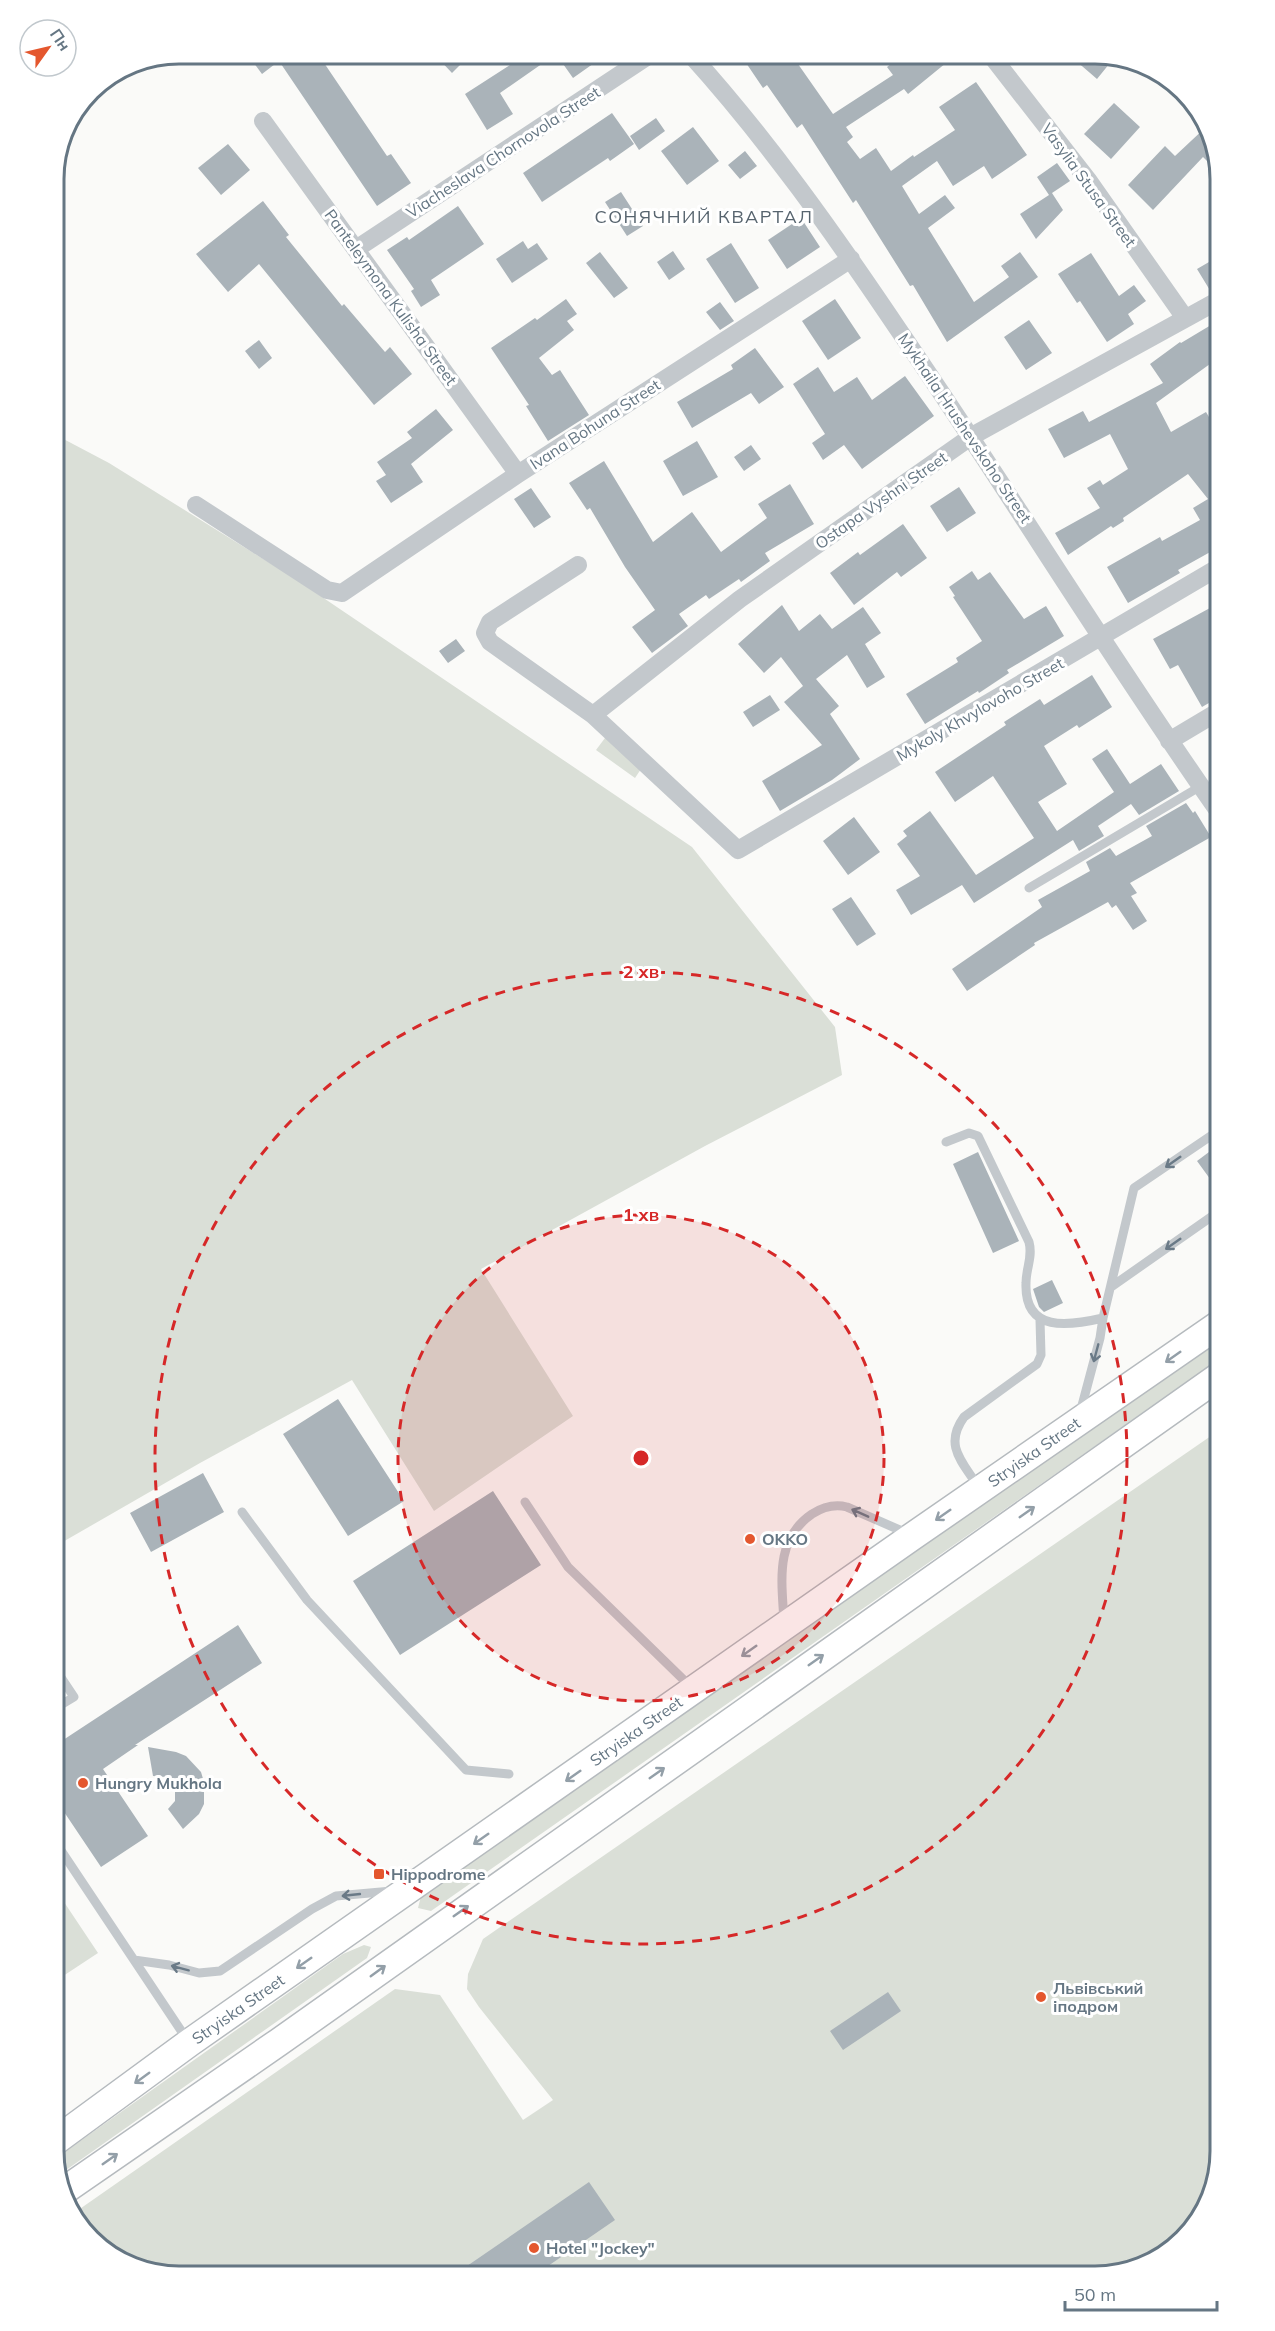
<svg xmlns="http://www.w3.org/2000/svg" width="1275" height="2331" font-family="Mulish,sans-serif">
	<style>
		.green { fill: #dadfd7 }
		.building { fill: #aab3b9 }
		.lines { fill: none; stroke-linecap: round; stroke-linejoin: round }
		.primary-casing { stroke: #b5babe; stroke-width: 30 }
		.lane { stroke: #c3c8cc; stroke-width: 9 }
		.street { stroke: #c3c8cc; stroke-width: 18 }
		.primary { stroke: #fff; stroke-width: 27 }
		.oneway { stroke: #6a7a87 }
		.oneway2 { stroke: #939fa8 }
		.ring { fill: none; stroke: #d62828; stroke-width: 3; stroke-dasharray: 10 8 }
		.poi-dot { fill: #e4572e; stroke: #fff; stroke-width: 2 }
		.labels { text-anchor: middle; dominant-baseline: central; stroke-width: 6; stroke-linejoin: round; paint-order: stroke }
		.street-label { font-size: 16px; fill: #657683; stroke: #fff }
		.poi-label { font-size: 16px; font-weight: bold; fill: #657683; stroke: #fff; text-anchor: start }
		.neighbourhood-label { font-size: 18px; letter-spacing: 1.5px; fill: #57646e; stroke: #fff }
		.rim { fill: none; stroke: #657683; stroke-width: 3 }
		.centre { fill: #d62828; stroke: #fff; stroke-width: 3 }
		.ring-label { font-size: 18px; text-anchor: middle; font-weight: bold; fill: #d62828; stroke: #fff; stroke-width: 6; stroke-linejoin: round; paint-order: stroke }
	</style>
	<rect width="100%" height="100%" fill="#fafaf8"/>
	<path class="green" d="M54 434 109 463 294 578 692 847 835 1027 842 1075 705 1146 481 1269 573 1416 434 1511 352 1380 200 1463 54 1547Z
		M608 734 645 763 635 778 596 750Z
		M1221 1339V1358L431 1911 418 1908 421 1896Z
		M1221 1429V2152L1200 2222 1144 2267 1096 2277H171L109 2256 74 2213 395 1989 440 1995 523 2120 553 2100 479 2007 467 1989 468 1974 483 1939Z
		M54 1887 98 1953 54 1982Z
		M364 1945 371 1947 367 1958 59 2175 55 2159 343 1954Z"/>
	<path class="building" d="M247 54H318L387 156 391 154 411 183 377 206 279 61 262 74Z
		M434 54H471L452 73Z
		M527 54H556L500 93 513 114 487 130 465 94Z
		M556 54H607L573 78Z
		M740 54H813L798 64 833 114 893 75 887 67 903 54H957L908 94 904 89 846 127 853 137 847 142 860 159 876 148 891 171 913 155 914 157 955 130 939 107 976 82 1027 155 992 179 984 166 953 186 937 161 902 186 919 214 945 195 955 208 928 228 974 302 1009 277 1001 266 1020 252 1038 277 947 342 913 285 910 286 856 200 853 203 802 124 797 128 767 85 763 88Z
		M1068 54H1104L1114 58 1097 79Z
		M1114 103 1140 127 1111 159 1084 134Z
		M612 113 634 144 610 161 608 158 542 202 523 173Z
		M656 118 665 131 639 150 630 136Z
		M1207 126 1211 131 1216 153 1207 161 1203 157 1153 210 1128 185 1165 146 1175 156Z
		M693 127 719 161 687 185 661 151Z
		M228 144 250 170 221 195 198 168Z
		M745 151 757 166 740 179 728 165Z
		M1057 163 1070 181 1052 193 1063 210 1036 239 1020 214 1049 195 1037 177Z
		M621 192 643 226 627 236 605 202Z
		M263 201 289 235 286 237 342 306 344 304 385 352 390 347 412 374 374 405 259 264 228 292 196 254Z
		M458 206 484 244 431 280 440 295 421 307 411 291 414 289 387 250 407 237 409 240Z
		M801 218 820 247 787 269 768 240Z
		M523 241 528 249 537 243 548 259 512 283 496 259Z
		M731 243 759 288 735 303 706 259Z
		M673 251 685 269 669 280 657 262Z
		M600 252 628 288 614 298 586 263Z
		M1091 253 1119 296 1134 285 1146 301 1128 314 1134 324 1107 342 1080 301 1077 303 1058 274Z
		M1221 255V288L1211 292 1197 269Z
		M566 299 577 314 567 321 574 330 539 358 552 375 560 370 589 415 548 441 526 406 529 405 491 348 535 318 537 320Z
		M835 299 861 338 828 360 802 321Z
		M720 302 734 321 720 330 706 312Z
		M1221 319V356L1156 403 1171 432 1206 412 1221 437V546L1178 570 1180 573 1128 603 1107 567 1160 537 1162 541 1200 520 1193 508 1208 499 1188 474 1123 518 1124 521 1113 528 1111 526 1068 555 1055 533 1100 508 1087 488 1100 480 1103 485 1128 469 1110 434 1064 458 1048 429 1083 411 1089 422 1163 383 1150 364 1180 342 1181 343Z
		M1029 320 1052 353 1026 370 1004 337Z
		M259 340 272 358 259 369 245 351Z
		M755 348 784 387 759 404 751 393 692 428 677 402 733 369 731 365Z
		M818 367 834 392 857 377 872 400 905 376 934 416 862 469 844 445 823 460 812 443 825 434 793 384Z
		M436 409 453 430 411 464 423 482 391 503 376 481 386 475 377 462 412 438 407 432Z
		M697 441 718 477 683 496 663 461Z
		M751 445 761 459 744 471 734 457Z
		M604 461 653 542 692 512 721 552 767 518 758 504 790 484 814 524 765 553 770 561 741 582 739 579 709 599 706 595 679 614 688 626 652 653 632 627 655 610 625 567 590 508 587 510 569 483Z
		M959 487 976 513 947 532 930 506Z
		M531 488 551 517 534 528 514 499Z
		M903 524 927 558 901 577 897 572 854 605 830 573 858 552 860 555Z
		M972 571 978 580 990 572 1024 619 1046 606 1064 636 1007 670 1009 673 979 693 978 691 925 724 906 694 958 662 956 658 982 641 953 597 955 596 949 587Z
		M1221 602V696L1202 707 1178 665 1170 669 1153 639Z
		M782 605 799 631 820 614 832 629 863 607 881 633 865 644 885 677 867 688 847 655 816 679 839 706 830 714 860 759 832 780 780 811 762 781 822 745 784 702 803 686 781 657 764 673 738 644Z
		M456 639 465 651 448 663 439 651Z
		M1092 675 1112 707 1079 728 1077 725 1044 746 1067 784 1038 802 1057 831 1114 792 1092 759 1107 749 1130 784 1161 764 1179 791 1139 815 1131 804 1098 826 1104 836 1079 851 1073 840 974 903 962 885 911 915 896 890 920 876 897 844 907 836 903 831 930 811 976 875 1034 838 993 776 955 802 935 772 1006 725 1004 722 1040 699 1044 705Z
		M770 695 780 710 753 727 743 712Z
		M1186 803 1193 813 1195 811 1211 837 1130 883 1137 893 1131 896 1147 921 1133 930 1116 905 1112 908 1108 902 1034 943 1035 945 967 991 952 969 1042 907 1038 900 1090 871 1086 862 1110 848 1116 856 1152 836 1146 826Z
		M854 817 880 852 848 875 823 841Z
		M851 897 876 934 857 946 832 909Z
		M1221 1143V1194L1197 1161Z
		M978 1152 1019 1241 993 1253 953 1164Z
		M1052 1280 1063 1303 1044 1312 1039 1307 1033 1289Z
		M338 1399 404 1501 348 1536 283 1434Z
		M203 1473 224 1512 151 1552 130 1513Z
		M493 1491 541 1565 400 1655 353 1581Z
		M238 1625 262 1663 135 1745H138L103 1769 148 1836 101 1867 54 1797V1746Z
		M148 1747 176 1752 186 1756 201 1772 204 1782V1804L199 1814 183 1829 168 1809 175 1801V1786L166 1777 153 1776Z
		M888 1992 901 2011 843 2050 830 2031Z
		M589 2182 615 2220 532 2277H451Z"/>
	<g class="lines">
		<defs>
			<path id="primary" d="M54 2142 189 2043 913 1536 1221 1323
				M62 2192 279 2042 1221 1375"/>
		</defs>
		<use href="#primary" class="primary-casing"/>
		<path class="lane" d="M1029 888 1201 786
			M946 1142 969 1133 978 1136 1029 1242C1033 1257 1026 1268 1026 1283 1024 1333 1069 1326 1103 1318
			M1111 1287 1221 1210
			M1080 1413 1100 1338 1103 1318 1134 1188 1221 1129
			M979 1488C963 1462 943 1446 964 1417L1037 1364 1041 1355 1040 1320
			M525 1502 568 1567 692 1688
			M242 1512 307 1600 466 1770 509 1774
			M784 1622C782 1582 774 1540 812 1514 823 1507 835 1504 847 1507L909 1534
			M54 1709 74 1697 54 1667
			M54 1840 188 2041
			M134 1960 169 1965 199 1973 220 1971 312 1909 336 1896 392 1891"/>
		<path class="street" d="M690 54C767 139 834 234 898 329 1008 489 1109 656 1221 815
			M990 54 1088 180 1185 318
			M263 121 518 474
			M356 249 651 54
			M196 505 327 590 342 593 518 474 851 259
			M578 565 490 622 485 633 490 642 593 715 738 850 1221 566
			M593 715 740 599 972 436 1221 299
			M1169 741 1221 710"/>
		<use href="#primary" class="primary"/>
	</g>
	<defs><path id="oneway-shaft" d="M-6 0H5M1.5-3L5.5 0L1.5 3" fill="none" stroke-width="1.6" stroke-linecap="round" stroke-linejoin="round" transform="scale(1.5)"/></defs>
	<g class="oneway">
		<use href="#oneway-shaft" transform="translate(1173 1162) rotate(145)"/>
		<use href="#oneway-shaft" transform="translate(1173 1244) rotate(145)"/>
		<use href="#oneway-shaft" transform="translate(1096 1353) rotate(105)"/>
		<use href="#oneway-shaft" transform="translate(860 1513) rotate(-156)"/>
		<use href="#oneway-shaft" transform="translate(351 1895) rotate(174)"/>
		<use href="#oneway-shaft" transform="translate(180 1968) rotate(-165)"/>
	</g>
	<g class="oneway2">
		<use href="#oneway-shaft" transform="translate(1173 1357) rotate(145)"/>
		<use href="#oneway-shaft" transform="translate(1027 1512) rotate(-35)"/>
		<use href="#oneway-shaft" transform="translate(943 1515) rotate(145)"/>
		<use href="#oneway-shaft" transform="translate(749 1651) rotate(145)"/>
		<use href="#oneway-shaft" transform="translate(816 1660) rotate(-35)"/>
		<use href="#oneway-shaft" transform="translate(657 1773) rotate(-35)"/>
		<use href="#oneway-shaft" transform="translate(573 1776) rotate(145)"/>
		<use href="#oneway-shaft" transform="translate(481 1839) rotate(145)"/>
		<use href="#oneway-shaft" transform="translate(461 1911) rotate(-35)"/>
		<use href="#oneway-shaft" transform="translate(304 1963) rotate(145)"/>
		<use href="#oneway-shaft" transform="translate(378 1971) rotate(-36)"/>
		<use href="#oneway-shaft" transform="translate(142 2078) rotate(144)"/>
		<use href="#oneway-shaft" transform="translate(110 2159) rotate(-35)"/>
	</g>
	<circle cx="641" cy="1458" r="243" fill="#d62828" fill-opacity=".12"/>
	<g class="ring">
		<circle cx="641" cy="1458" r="243"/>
		<circle cx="641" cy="1458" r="486"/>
	</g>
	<g class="poi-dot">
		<circle cx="750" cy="1539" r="6"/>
		<circle cx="83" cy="1783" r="6"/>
		<rect x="373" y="1868" width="12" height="12" rx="3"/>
		<circle cx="1041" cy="1997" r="6"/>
		<circle cx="534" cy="2248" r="6"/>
	</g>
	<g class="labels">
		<g class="street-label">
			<text transform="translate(503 152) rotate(-33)">Viacheslava Chornovola Street</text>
			<text transform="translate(1089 185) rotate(54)">Vasylia Stusa Street</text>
			<text transform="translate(391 297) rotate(54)">Panteleymona Kulisha Street</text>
			<text transform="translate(595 424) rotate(-33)">Ivana Bohuna Street</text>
			<text transform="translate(965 428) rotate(56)">Mykhaila Hrushevskoho Street</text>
			<text transform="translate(881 500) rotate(-35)">Ostapa Vyshni Street</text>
			<text transform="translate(980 709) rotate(-30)">Mykoly Khvylovoho Street</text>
			<text transform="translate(1034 1452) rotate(-35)">Stryiska Street</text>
			<text transform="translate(636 1731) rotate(-35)">Stryiska Street</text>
			<text transform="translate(238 2009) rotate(-35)">Stryiska Street</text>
		</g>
		<g class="poi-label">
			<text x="762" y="1539">OKKO</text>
			<text x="95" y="1783">Hungry Mukhola</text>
			<text x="391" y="1874">Hippodrome</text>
			<text x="1053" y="1988">Львівський<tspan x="1053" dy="18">іподром</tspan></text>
			<text x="546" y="2248">Hotel "Jockey"</text>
		</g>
		<g class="neighbourhood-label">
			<text x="704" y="216">СОНЯЧНИЙ КВАРТАЛ</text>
		</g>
	</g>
	<path d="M0 0H1275V2331H0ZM179 64H1095A115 115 0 0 1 1210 179V2151A115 115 0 0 1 1095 2266H179A115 115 0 0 1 64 2151V179A115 115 0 0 1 179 64Z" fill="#fff" fill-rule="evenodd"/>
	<path class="rim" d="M179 64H1095A115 115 0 0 1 1210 179V2151A115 115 0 0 1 1095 2266H179A115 115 0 0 1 64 2151V179A115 115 0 0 1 179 64Z"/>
	<circle cx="641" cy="1458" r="9" class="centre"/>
	<g class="ring-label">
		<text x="641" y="978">2 хв</text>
		<text x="641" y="1221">1 хв</text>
	</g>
	<g transform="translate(48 48) rotate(56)"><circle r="28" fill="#ffffff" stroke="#c1c8cd" stroke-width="1.5"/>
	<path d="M0-4.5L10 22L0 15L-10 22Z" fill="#e4572e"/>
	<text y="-9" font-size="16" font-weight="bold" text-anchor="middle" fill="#657683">Пн</text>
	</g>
	<path d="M1065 2301v9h152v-9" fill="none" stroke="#657683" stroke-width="3"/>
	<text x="1074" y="2301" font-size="18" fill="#657683" stroke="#ffffff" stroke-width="4.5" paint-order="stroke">50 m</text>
</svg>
